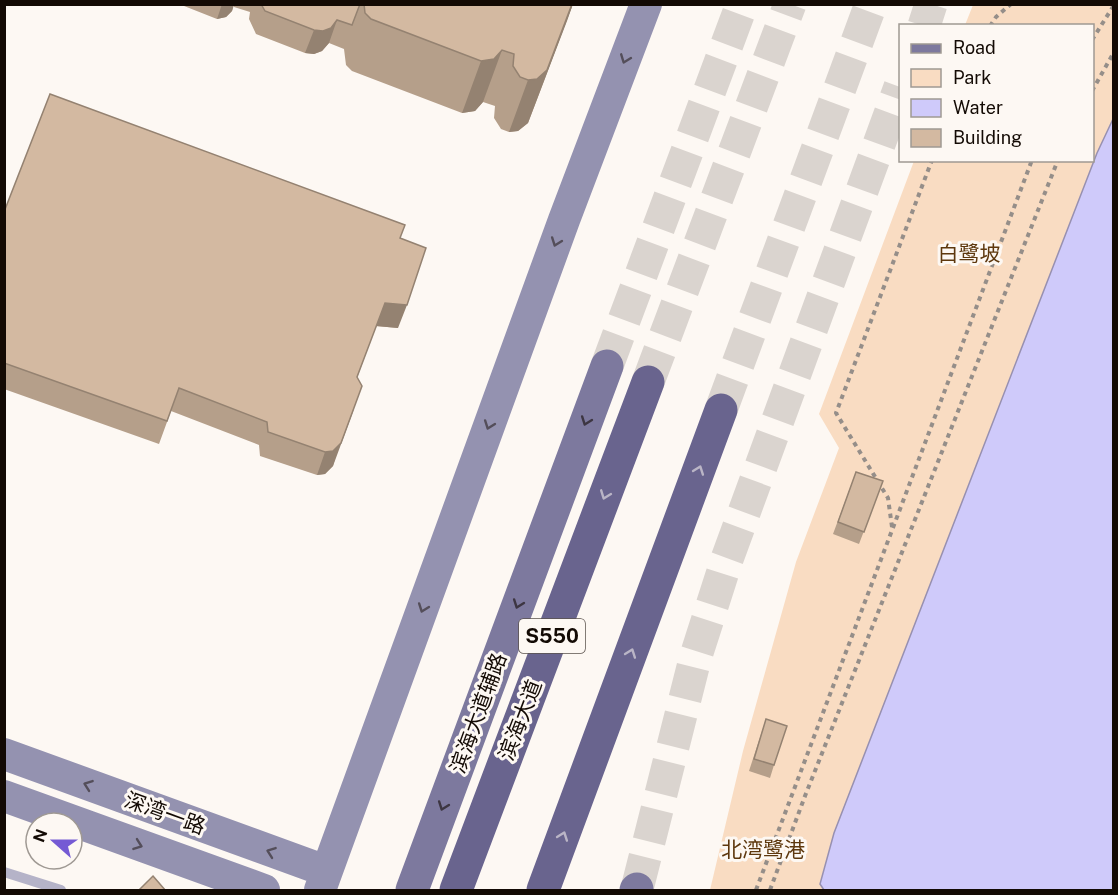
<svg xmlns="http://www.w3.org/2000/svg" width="1118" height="895" font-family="'Public Sans','Noto Sans SC',sans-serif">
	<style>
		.green { fill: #f9dcc2 }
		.water { fill: #cfcafa; stroke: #9790b0; stroke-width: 1.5 }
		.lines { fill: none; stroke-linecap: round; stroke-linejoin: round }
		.primary-tunnel { stroke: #dad4cf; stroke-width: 33; stroke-dasharray: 33 16; stroke-linecap: butt }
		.highway-tunnel { stroke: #dad4cf; stroke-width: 33; stroke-dasharray: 33 16; stroke-linecap: butt }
		.path { stroke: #958e89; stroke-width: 4; stroke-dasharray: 4.5 4.5; stroke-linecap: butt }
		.lane { stroke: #b5b3c8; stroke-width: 10 }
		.secondary { stroke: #9492b0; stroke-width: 32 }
		.primary { stroke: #7d799e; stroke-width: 33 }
		.highway { stroke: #69648e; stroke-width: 33 }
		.wall { fill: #b59f8a }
		.shaded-wall { fill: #948271 }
		.building { fill: #d3b9a1; stroke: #948271; stroke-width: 1.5 }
		.oneway { stroke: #544e5a }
		.oneway2 { stroke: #3d3642 }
		.oneway3 { stroke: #bab5c6 }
		.labels { text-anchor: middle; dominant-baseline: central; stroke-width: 6; stroke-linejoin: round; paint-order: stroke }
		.shield { fill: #fdf8f3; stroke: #59514c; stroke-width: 1.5 }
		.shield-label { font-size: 20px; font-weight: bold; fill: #130a04 }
		.park-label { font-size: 21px; fill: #5e380e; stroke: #fdf8f3 }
		.street-label { font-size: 21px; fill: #130a04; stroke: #fdf8f3 }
	</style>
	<rect width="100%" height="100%" fill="#fdf8f3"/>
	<path class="green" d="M973 5H1113V119L1097 153 820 884 824 890H710L743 751 796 562 839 448 819 414 914 161 1092 160V26L965 25Z"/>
	<path class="water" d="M1113 119V890H824L820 884 834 833 1097 153Z"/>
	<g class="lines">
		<path class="primary-tunnel" d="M924 26 931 4
			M607 366 742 4
			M637 889 695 659 727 559 900 87"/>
		<path class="highway-tunnel" d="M648 382 790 4
			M721 410 871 4"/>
		<path class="path" d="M990 26 996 17 1011 4
			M1092 40 1114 5
			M1092 91 1114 52
			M892 527 888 498 836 413 932 160
			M756 890 1032 160
			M770 890 805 796 1058 160"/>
		<path class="lane" d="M4 872 61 890"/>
		<path class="secondary" d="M4 754 326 871
			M4 796 264 890
			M320 890 564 220 646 4"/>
		<path class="primary" d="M412 890 607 366
			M636 890 637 889"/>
		<path class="highway" d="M456 890 648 382
			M543 890 721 410"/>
	</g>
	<path class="wall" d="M179 4H573L528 123 518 131 509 132 501 129 494 118 495 106 483 102 475 111 462 113 352 71 346 65 344 49 329 43 322 51 314 54 305 53 256 34 249 19 250 12 234 7V5L232 11 226 17 217 19Z
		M4 212 401 238 398 328 376 326 357 378 333 466 325 474 317 475 260 456 259 445 171 411 159 444 4 389Z
		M856 472 883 481 859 544 833 534Z
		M766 719 774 765 770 778 749 771Z"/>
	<path class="shaded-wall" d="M222 4H234L232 11 226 17 217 19Z
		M572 4H573L567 21 528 123 518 131 509 132 528 80Z
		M337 20 329 43 322 51 314 54 305 53 314 30Z
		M502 50 483 102 475 111 462 113 481 61Z
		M385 303 407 305 398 328 376 326Z
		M354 409 333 466 325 474 317 475 325 452Z"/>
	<path class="building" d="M261 4H360L352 25 337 20 331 28 323 31 314 30 265 11Z
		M364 4H572L547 70 537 79 528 80 520 77 513 66 514 54 502 50 494 59 481 61 371 19 365 13Z
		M50 94 405 225 400 238 426 248 407 305 385 303 357 377 362 386 341 443 333 451 325 452 268 432 267 422 179 388 167 421 4 363V212Z
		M856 472 883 481 864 532 838 522Z
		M766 719 787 726 774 765 754 759Z
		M153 876 166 891H138Z"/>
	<defs><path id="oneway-chevron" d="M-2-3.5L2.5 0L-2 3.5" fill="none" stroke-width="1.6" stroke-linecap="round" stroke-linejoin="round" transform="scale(1.5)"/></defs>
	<g class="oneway">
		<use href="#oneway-chevron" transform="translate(625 59) rotate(111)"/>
		<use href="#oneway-chevron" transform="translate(556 242) rotate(110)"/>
		<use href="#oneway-chevron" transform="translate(489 425) rotate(110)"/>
		<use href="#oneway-chevron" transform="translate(423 608) rotate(110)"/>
		<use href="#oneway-chevron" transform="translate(88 785) rotate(-160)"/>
		<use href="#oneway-chevron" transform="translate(138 845) rotate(20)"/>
		<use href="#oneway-chevron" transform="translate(271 852) rotate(-160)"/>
	</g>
	<g class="oneway2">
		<use href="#oneway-chevron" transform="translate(586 421) rotate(110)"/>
		<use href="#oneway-chevron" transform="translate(518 604) rotate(110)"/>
		<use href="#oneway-chevron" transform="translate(443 806) rotate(110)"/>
	</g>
	<g class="oneway3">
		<use href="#oneway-chevron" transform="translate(699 470) rotate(-70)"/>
		<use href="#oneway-chevron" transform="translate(605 495) rotate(111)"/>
		<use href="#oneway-chevron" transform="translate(631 653) rotate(-70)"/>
		<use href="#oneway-chevron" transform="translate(563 836) rotate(-70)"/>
	</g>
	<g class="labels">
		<rect class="shield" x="519" y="619" width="66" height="34" rx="4.5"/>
		<g class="shield-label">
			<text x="552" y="636">S550</text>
		</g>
		<g class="park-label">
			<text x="969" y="253">白鹭坡</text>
			<text x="763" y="849">北湾鹭港</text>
		</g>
		<g class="street-label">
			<text transform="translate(478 713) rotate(-70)">滨海大道辅路</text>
			<text transform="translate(520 720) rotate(-69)">滨海大道</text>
			<text transform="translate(165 813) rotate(20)">深湾一路</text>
		</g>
	</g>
	<rect width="1118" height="895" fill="none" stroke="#130a04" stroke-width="12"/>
	<rect x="899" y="24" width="195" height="138" fill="#fdf8f3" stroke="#9f9993" stroke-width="1.5"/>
	<rect x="911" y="44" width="30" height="9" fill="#7d799e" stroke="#9f9993" stroke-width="1.5"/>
	<text x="953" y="54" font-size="18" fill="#130a04">Road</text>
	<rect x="911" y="69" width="30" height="18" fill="#f9dcc2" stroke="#9f9993" stroke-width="1.5"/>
	<text x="953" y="84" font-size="18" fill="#130a04">Park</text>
	<rect x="911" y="99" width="30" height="18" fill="#cfcafa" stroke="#9f9993" stroke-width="1.5"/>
	<text x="953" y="114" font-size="18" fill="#130a04">Water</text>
	<rect x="911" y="129" width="30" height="18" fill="#d3b9a1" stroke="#9f9993" stroke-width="1.5"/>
	<text x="953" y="144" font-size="18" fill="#130a04">Building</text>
	<g transform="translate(54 841) rotate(291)"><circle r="28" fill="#fdf8f3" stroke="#9f9993" stroke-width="1.5"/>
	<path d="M0-4.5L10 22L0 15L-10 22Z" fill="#755ad4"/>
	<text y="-9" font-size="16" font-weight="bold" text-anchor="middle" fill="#130a04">N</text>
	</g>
</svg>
